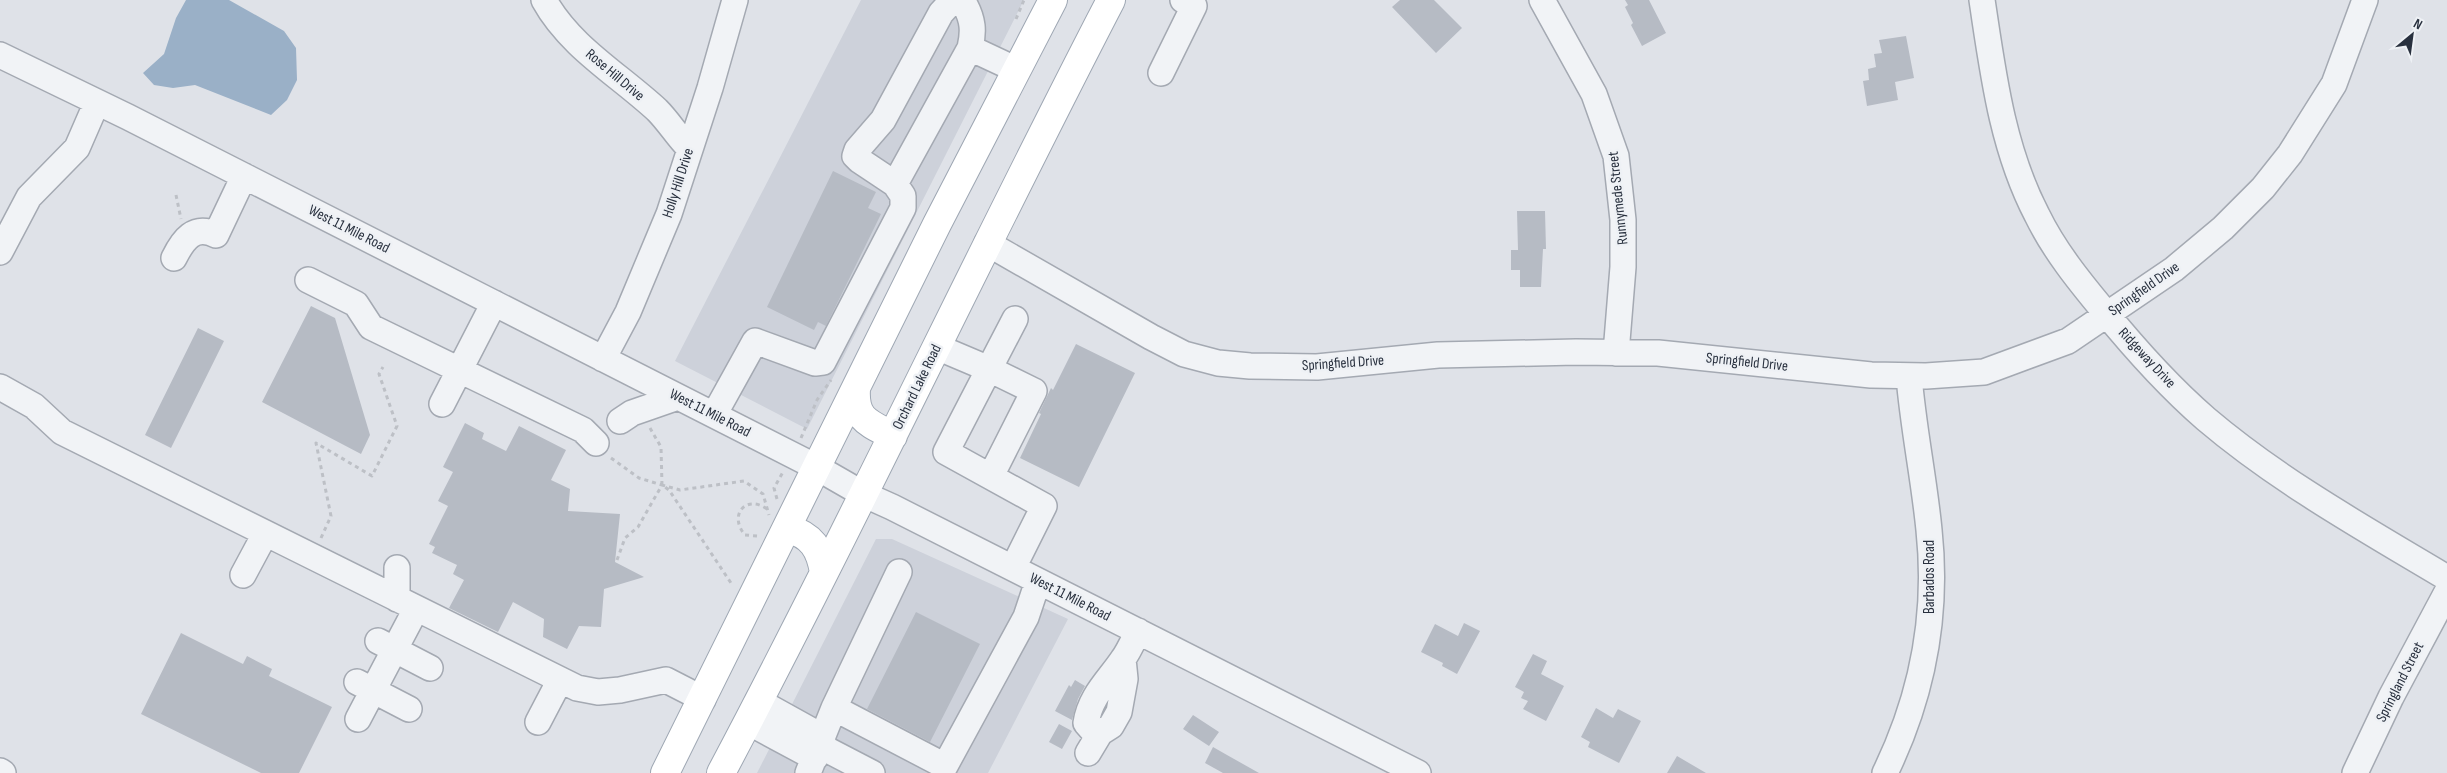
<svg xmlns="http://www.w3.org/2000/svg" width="2447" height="773" font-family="'Sofia Sans Condensed',sans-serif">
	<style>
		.built { fill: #cdd1da }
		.water { fill: #9ab0c7 }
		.building { fill: #b6bbc4 }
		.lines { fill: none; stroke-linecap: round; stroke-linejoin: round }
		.minor-casing { stroke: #a4a9b2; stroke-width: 28 }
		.major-casing { stroke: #9ea7b3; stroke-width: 30 }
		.path { stroke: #bdc0c6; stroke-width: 3; stroke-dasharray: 4 4; stroke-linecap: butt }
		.minor { stroke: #f1f3f6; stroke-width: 25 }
		.major { stroke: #fff; stroke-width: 28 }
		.labels { text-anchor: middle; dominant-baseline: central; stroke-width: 5; stroke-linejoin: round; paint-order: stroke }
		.street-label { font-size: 15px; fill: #28303e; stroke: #eef1f5 }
	</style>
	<rect width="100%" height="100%" fill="#dfe2e8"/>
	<path class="built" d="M861 0H1024L807 429 675 361Z
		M876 539H892L1068 619 988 773H757Z"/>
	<path class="water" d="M186 0H229L284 31 296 48 297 80 287 100 271 115 195 85 173 88 154 85 143 73 164 54 176 18Z"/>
	<path class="building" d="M1400 0H1434L1462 28 1436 53 1392 7Z
		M1625 0H1649L1666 33 1642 46 1631 25 1633 23 1625 7 1628 5Z
		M1906 36 1914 78 1895 82 1898 100 1867 106 1863 81 1869 80 1868 69 1876 67 1874 54 1882 53 1879 40Z
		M833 171 876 192 868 208 881 214 826 326 818 322 814 330 767 307Z
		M1517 211H1545L1546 249H1543L1541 287H1520V270H1511V250H1518Z
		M311 306 335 318 370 435 361 454 262 402Z
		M198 328 224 341 171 448 145 435Z
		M1076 344 1135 373 1079 487 1020 458 1041 414 1039 413 1051 388 1053 390Z
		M465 423 484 433 482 439 506 451 519 426 566 450 551 480 570 489 568 511 620 514 615 562 644 577 604 589 601 627 579 626 567 649 543 637 544 619 513 602 498 632 449 608 464 580 453 574 457 565 432 553 435 547 429 544 448 506 438 501 453 472 443 467Z
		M916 612 980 644 930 742 867 709Z
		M1464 623 1480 631 1457 674 1442 666 1443 663 1421 652 1435 624 1458 636Z
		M181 633 243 664 247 656 272 669 269 676 332 707 299 773H261L141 714Z
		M1533 654 1547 661 1541 674 1564 686 1546 721 1523 709 1528 701 1521 698 1524 692 1515 687Z
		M1075 680 1085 686 1078 699 1072 720 1055 711 1069 685 1071 687Z
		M1596 708 1613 718 1618 709 1641 721 1619 763 1588 747 1590 742 1581 737Z
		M1193 715 1219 732 1209 746 1183 729Z
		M1059 724 1072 731 1062 749 1049 742Z
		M1213 747 1227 755 1259 773H1223L1205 763Z
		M1677 756 1706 773H1667Z"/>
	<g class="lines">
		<defs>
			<path id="minor" d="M544 0C570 47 618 74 657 110 669 122 677 136 689 148
				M1542 0 1594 94 1616 156 1623 220V267L1616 353
				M1982 0C1993 73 2002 148 2037 215 2054 250 2079 281 2104 311 2135 349 2168 386 2206 419 2279 481 2365 529 2447 578
				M970 48 1017 70
				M0 55 128 117 816 467 863 494 892 507 1418 773
				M1161 73 1194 6 1183 0
				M987 243 1151 337 1184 354 1218 363 1250 366 1317 367 1438 355 1576 352 1658 353 1871 375 1926 376 1984 372 2068 341 2174 269 2223 228 2263 188 2290 154 2334 84 2365 0
				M0 252 29 197 77 148 97 102
				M174 258C183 240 194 224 216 235L244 176
				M308 280 356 304 371 327 583 430 596 443
				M937 347 989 369 946 452 1044 506 1013 568
				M603 359 628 312 669 214 710 88 735 0
				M0 387 34 406 62 432 577 688 598 692 620 690 666 680 703 699
				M442 404 494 303
				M714 415 755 341 815 363 823 362 903 208V196L895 184 859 160 855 156 857 150 883 120 941 13 951 2 965 5C973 20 974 31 970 48L895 184
				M620 421 632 413 678 397
				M991 476 1034 391 989 369 1015 319
				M397 568V599
				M243 575 265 534
				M378 641 430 668
				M357 682 409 709
				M758 701 823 737
				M834 708 945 766 1026 617 1038 581
				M358 719 416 609
				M538 722 560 680
				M748 722 815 758
				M1100 733 1093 731 1086 723C1090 696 1109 680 1123 659 1129 651 1133 641 1138 631
				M820 746 872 773
				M1088 753 1100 733 1111 726 1119 712 1125 679 1123 659
				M0 771 3 773
				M808 773 834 708 899 572
				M1885 773C1922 697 1938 614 1929 530 1924 478 1913 427 1909 376
				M2355 773 2391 697 2447 592"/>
			<path id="major" d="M856 389C854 420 869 423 893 436
				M788 529C812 535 820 549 824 572
				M665 773 937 224 1053 0
				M721 773C856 518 978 256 1111 0"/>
		</defs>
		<use href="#minor" class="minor-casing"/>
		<use href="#major" class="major-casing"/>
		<path class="path" d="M1016 19 1024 0
			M176 195 181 219
			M650 428 661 447 662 485 669 490 733 586
			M801 438 817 400 831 380
			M611 458 639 478 662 485
			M777 499 774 488 783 472
			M757 536 745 535C728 515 746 494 767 509
			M321 538 331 516 316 443 372 476 397 426 379 374 383 367
			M617 560 625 538 638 527 662 485 680 490 744 481 763 494 769 515"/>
		<use href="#minor" class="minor"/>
		<use href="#major" class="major"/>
	</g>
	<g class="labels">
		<g class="street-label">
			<text transform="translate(615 75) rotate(40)">Rose Hill Drive</text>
			<text transform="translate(678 183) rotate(-72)">Holly Hill Drive</text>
			<text transform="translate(1618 198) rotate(-96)">Runnymede Street</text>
			<text transform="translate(349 229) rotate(27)">West 11 Mile Road</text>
			<text transform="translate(2144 289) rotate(-35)">Springfield Drive</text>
			<text transform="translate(2147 358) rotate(47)">Ridgeway Drive</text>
			<text transform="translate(1747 362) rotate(6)">Springfield Drive</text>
			<text transform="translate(1343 363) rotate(-4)">Springfield Drive</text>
			<text transform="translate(917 387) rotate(-64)">Orchard Lake Road</text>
			<text transform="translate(710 413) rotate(27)">West 11 Mile Road</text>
			<text transform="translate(1929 577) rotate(-90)">Barbados Road</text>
			<text transform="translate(1070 597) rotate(27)">West 11 Mile Road</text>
			<text transform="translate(2400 682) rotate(-63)">Springland Street</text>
		</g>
	</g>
	<g transform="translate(2412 35) rotate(29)" stroke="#eef1f5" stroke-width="4" paint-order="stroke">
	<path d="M0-4L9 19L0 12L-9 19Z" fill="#28303e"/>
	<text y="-8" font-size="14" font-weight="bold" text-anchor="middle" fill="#28303e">N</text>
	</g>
</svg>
